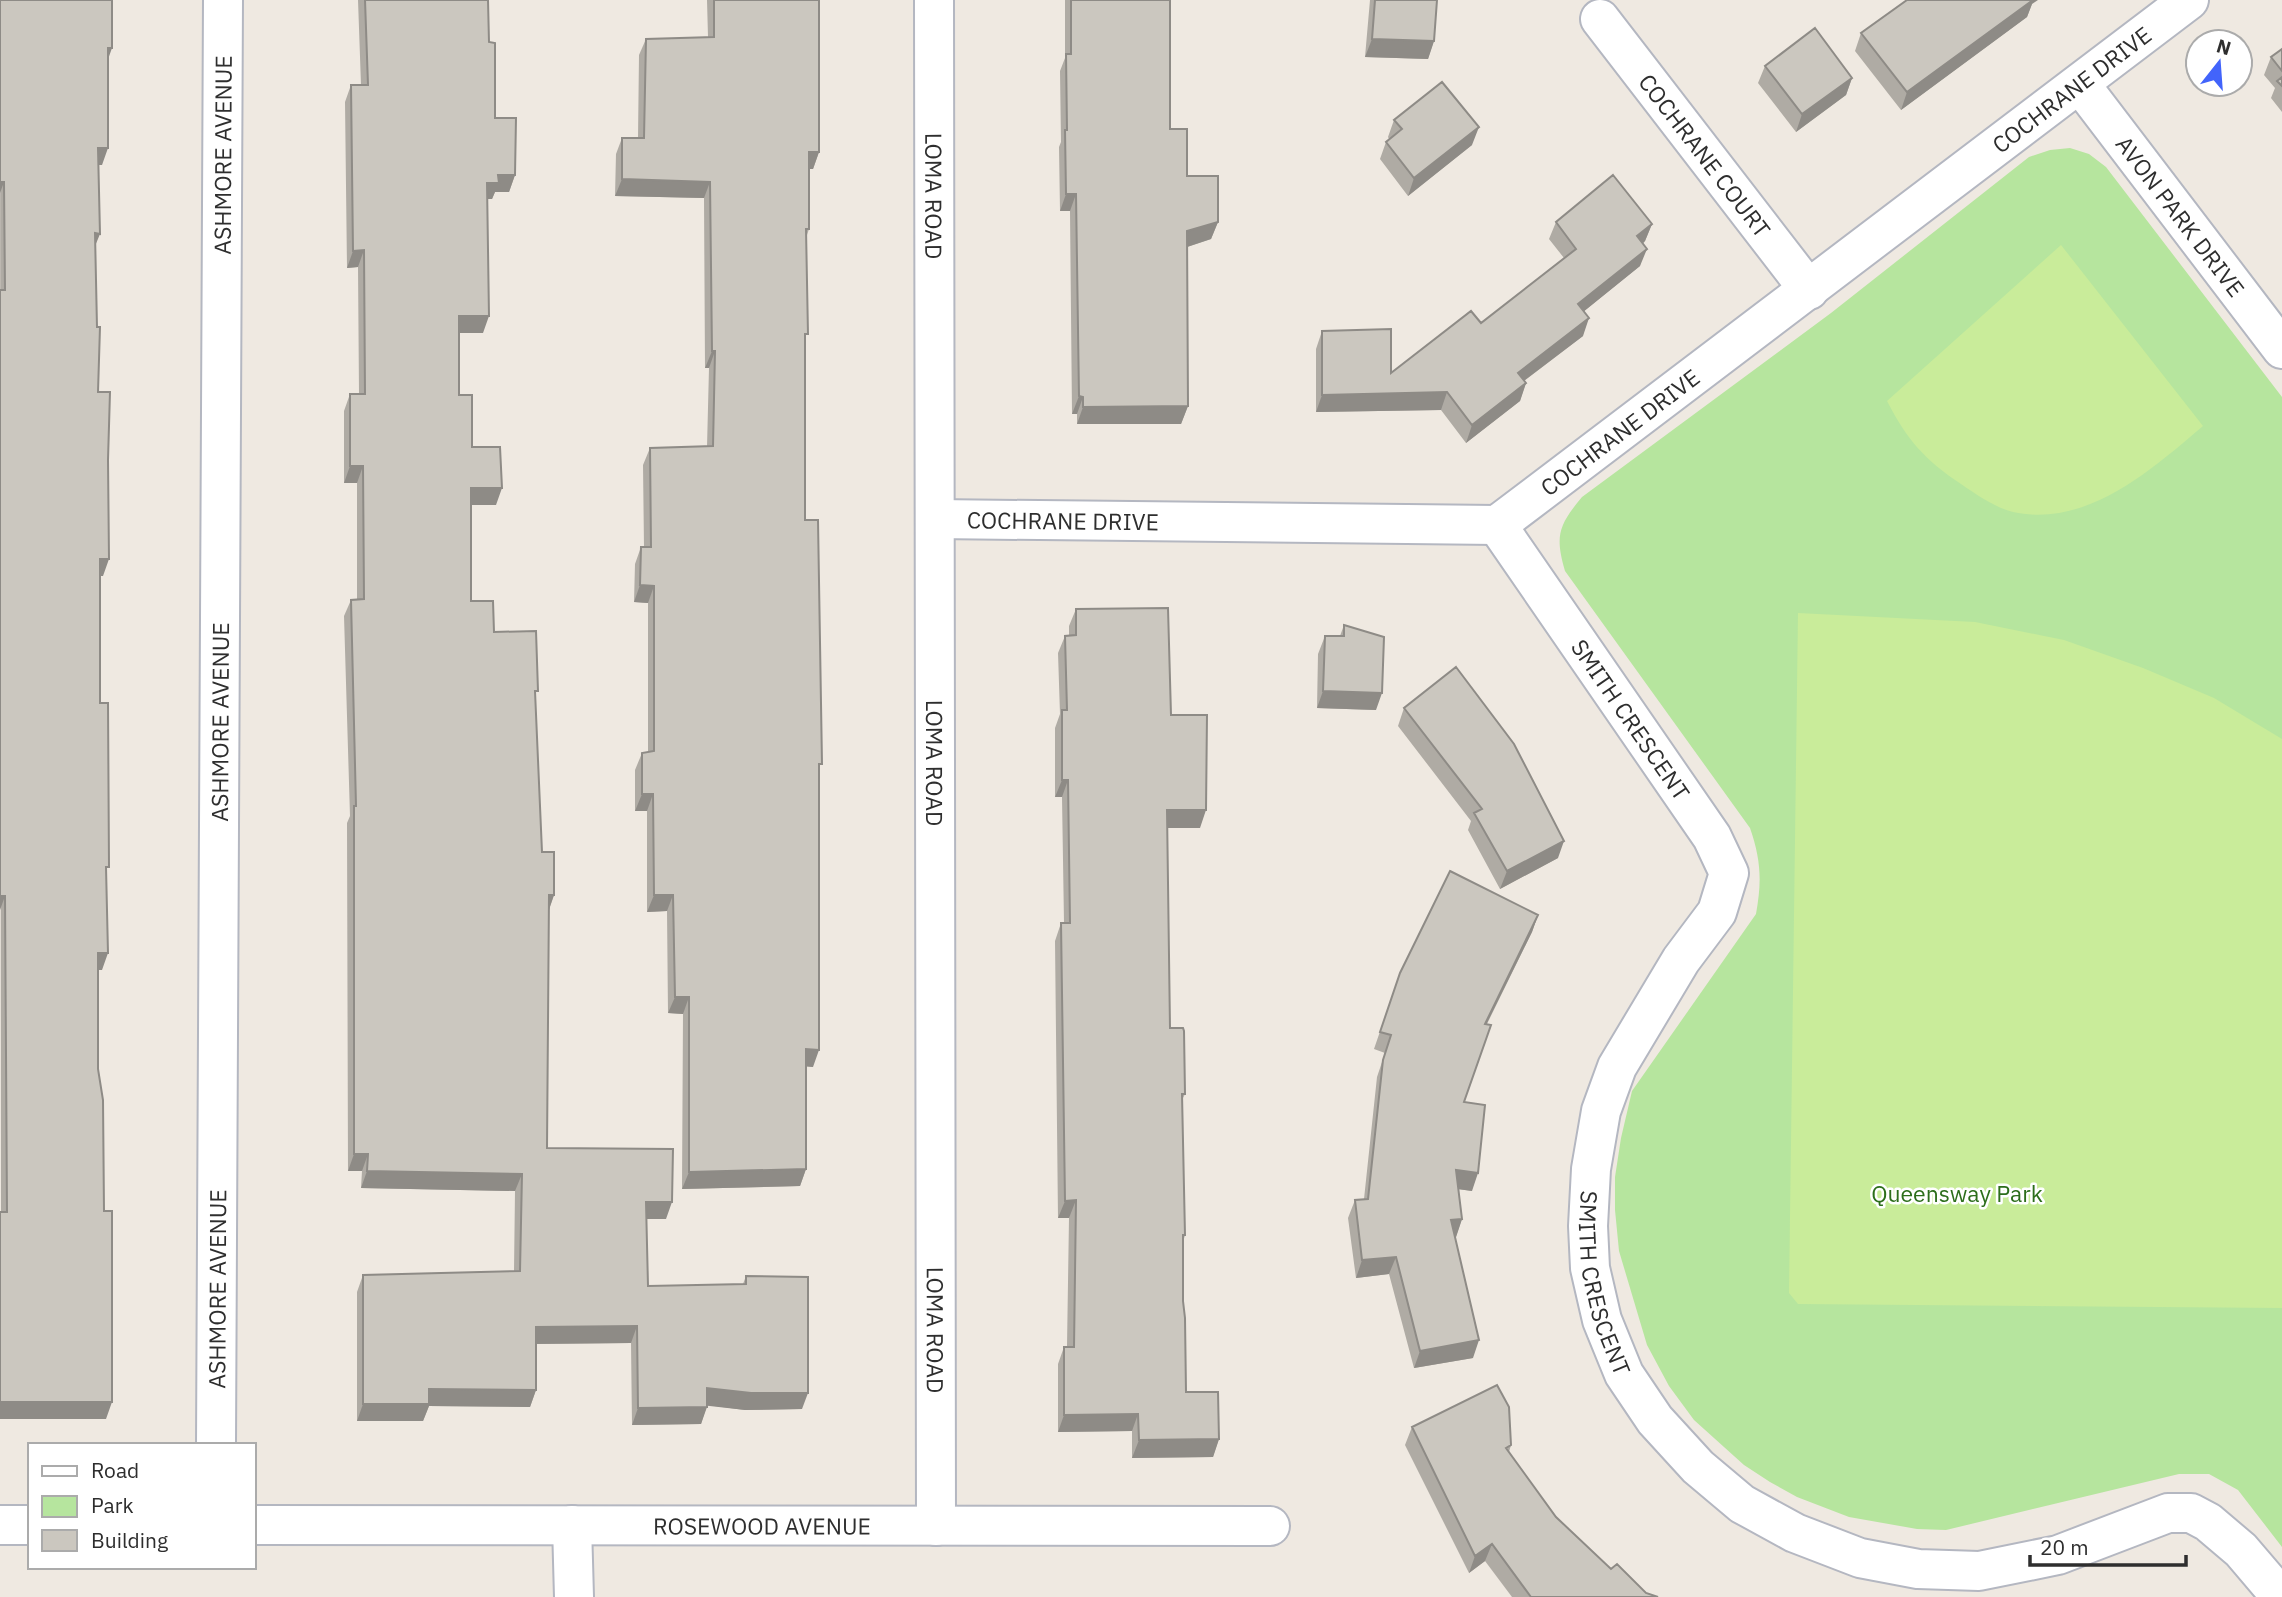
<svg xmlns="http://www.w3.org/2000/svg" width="2282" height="1597" font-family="'IBM Plex Sans',sans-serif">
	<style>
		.green { fill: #b6e59e }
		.pitch { fill: #c9ec9a }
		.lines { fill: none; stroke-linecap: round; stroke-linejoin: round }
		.minor-casing { stroke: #b4b7c1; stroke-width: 42 }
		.minor { stroke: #fff; stroke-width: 38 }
		.wall { fill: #afaba4 }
		.shaded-wall { fill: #8e8b86 }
		.building { fill: #cbc7bf; stroke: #8e8b86; stroke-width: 2 }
		.labels { text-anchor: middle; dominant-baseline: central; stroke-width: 5; stroke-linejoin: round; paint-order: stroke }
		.street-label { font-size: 23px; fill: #2e2e2e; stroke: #fff }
		.park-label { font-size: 23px; fill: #2c6e1b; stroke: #fff }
	</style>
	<rect width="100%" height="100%" fill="#efe9e1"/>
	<path class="green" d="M2070 148 2089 154 2106 167 2282 397V1547L2238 1490 2209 1474H2179L1946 1530 1917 1529 1849 1517 1797 1497 1770 1482 1744 1465 1694 1420 1669 1386 1647 1345 1619 1251 1615 1210V1177L1621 1138 1632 1091 1756 914C1762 881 1761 860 1750 828L1565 571C1555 536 1558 526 1582 497L1831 313 2029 157 2050 150Z"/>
	<path class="pitch" d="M2061 245 2203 426C2151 470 2087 528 2013 512 1994 507 1977 495 1961 484 1925 460 1907 440 1887 401Z
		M1798 613 1975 622 2064 640 2143 668 2214 698 2282 739V1308L1798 1304 1789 1293Z"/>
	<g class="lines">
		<defs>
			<g id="minor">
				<path id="s1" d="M934 0 936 1526"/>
				<path id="s2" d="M1600 19 1809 290"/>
				<path id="s3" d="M2080 84 2282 349"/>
				<path id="s4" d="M935 519 1497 525 2189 0"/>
				<path id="s5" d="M1497 525 1712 837 1729 873 1717 912 1681 960 1617 1067 1601 1111 1591 1169 1588 1226 1590 1268 1602 1320 1624 1374 1655 1420 1698 1467 1742 1504 1795 1533 1860 1558 1918 1569 1979 1571 2058 1555 2168 1513H2191L2208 1522 2241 1550 2281 1597"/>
				<path id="s6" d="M216 1445 223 0"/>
				<path d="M0 1525H30"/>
				<path id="s7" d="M254 1525 1270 1526"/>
				<path d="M572 1525 574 1597"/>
			</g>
		</defs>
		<use href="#minor" class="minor-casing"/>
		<use href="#minor" class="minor"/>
	</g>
	<path class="wall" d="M0 0 108 60 102 165H98L95 245 103 576H100V703L106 873 102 970H98V1069L106 1419 1 1212Z
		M358 0H488L489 42 495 118 515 175 509 192H495L492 199H487L483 333H459V395L472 447 496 505H471V601L494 632 535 698 542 852 554 895 549 910 547 1148 666 1219H646L648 1286 743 1284 746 1276 802 1409 745 1410 707 1405 701 1424 632 1425 631 1343 536 1344V1390L530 1407 429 1406 423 1421H357V1292L363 1275 514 1271 515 1191 361 1188 362 1171H348L347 823 350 816 344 616 351 600 357 599V483H344V411L350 394H359L358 267 347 268 345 102 351 85H361Z
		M707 0H819V152L813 169H809V229L806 238 805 340V520L819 770 813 1067 806 1066V1169L800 1186 682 1189 683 1014 668 1013 667 911 647 912V811H635V770L642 753 648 752V603L634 602 635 564 641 547H644L643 465 650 448 707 447 709 368H705L704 198 615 196 616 154 622 138H638L639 55 646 39 708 37Z
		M1065 0H1170V129L1187 176 1218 222 1211 239 1187 247 1188 406 1181 424H1077V414H1072L1070 211H1060L1059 147 1061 142 1060 71 1065 58Z
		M1370 0H1437L1434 41 1428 59 1365 57Z
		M2032 4 2027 17 1901 110 1855 51 1861 33Z
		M2282 49V112L2271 98 2275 88 2264 75 2271 57Z
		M1765 66 1852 78 1846 95 1796 132 1758 83Z
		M1394 120 1472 145 1408 196 1380 159 1386 142 1389 139 1388 137Z
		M1556 222 1652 224 1645 241 1643 244 1640 266 1584 311 1583 336 1524 381 1526 383 1520 401 1466 443 1441 410 1316 412V349L1322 331 1391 373 1481 323 1564 258 1549 239Z
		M1076 609 1171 715 1200 828H1167L1170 1028 1185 1094 1182 1100 1185 1235 1183 1242V1301L1186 1392 1219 1439 1213 1457 1132 1458V1431L1058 1432V1364L1064 1347H1067L1069 1218H1058L1055 941 1061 923H1064L1062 797H1055V728L1060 714 1058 653 1065 636 1069 635V626Z
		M1344 625 1376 710 1317 708 1318 654 1325 636H1340Z
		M1404 708 1558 858 1500 889 1468 830 1471 821 1398 726Z
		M1538 915 1532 932 1487 1024 1464 1102 1472 1191 1458 1189 1462 1219 1456 1237H1455L1473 1358 1414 1368 1389 1274 1356 1278 1348 1218 1355 1200 1364 1199 1377 1077 1385 1053 1374 1049 1400 973Z
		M1412 1427 1511 1445 1509 1452 1556 1517 1611 1569 1646 1593 1658 1597H1512L1485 1561 1469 1573 1405 1445Z"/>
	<path class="shaded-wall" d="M2026 0H2038L2032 4 2027 17 1901 110 1907 92Z
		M1372 39 1434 41 1428 59 1365 57Z
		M108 48H112L106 65Z
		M1852 78 1846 95 1796 132 1802 114Z
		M1479 127 1472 145 1408 196 1414 178Z
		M98 148H108L102 165H92Z
		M809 152H819L813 169H803Z
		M498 175H515L509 192H495L492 199H481L487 183Z
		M622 179 710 182 704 198 615 196Z
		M0 182H4L0 193Z
		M1066 194H1076L1070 211H1060Z
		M1218 222 1211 239 1181 249 1187 231Z
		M1652 224 1645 241 1630 254 1637 236Z
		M95 233 100 234 93 251Z
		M1647 249 1640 266 1572 321 1578 304Z
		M364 250 358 267 347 268 353 251Z
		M459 316H489L483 333H453Z
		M1589 318 1583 336 1512 390 1518 373Z
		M712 351H715L709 368H705Z
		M1526 383 1520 401 1466 443 1472 425Z
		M1447 392 1441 410 1316 412 1322 395Z
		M1079 396 1083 397 1077 414H1072Z
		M1188 406 1181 424H1077L1083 407Z
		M350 466H363L357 483H344Z
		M471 488H502L496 505H465Z
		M100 559H109L103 576H93Z
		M640 585 654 586 648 603 634 602Z
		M1323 691 1382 693 1376 710 1317 708Z
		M1062 780H1068L1062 797H1055Z
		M642 794H653L647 811H635Z
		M1167 810H1206L1200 828H1160Z
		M1564 841 1558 858 1500 889 1507 871Z
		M549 895H554L548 912Z
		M654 895H673L667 911 647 912Z
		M0 896H5L0 910Z
		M1538 915 1532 932 1478 1041 1485 1024Z
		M98 953H108L102 970H92Z
		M675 997H689L683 1014 668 1013Z
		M806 1049 819 1050 813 1067 800 1066Z
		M354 1154H368L362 1171H348Z
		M806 1169 800 1186 682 1189 689 1172Z
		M1456 1170 1478 1173 1472 1191 1450 1188Z
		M367 1171 522 1174 515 1191 361 1188Z
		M1076 1200 1069 1218H1058L1065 1201Z
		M646 1202H672L666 1219H640Z
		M1462 1219 1456 1237 1444 1238 1451 1220Z
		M1396 1257 1389 1274 1356 1278 1362 1260Z
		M637 1326 631 1343 530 1344 536 1327Z
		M1479 1340 1473 1358 1414 1368 1420 1351Z
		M707 1388 808 1393 802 1409 745 1410 701 1405Z
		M429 1389 536 1390 530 1407 429 1406 423 1421H357L363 1404Z
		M0 1402H112L106 1419H0Z
		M707 1407 701 1424 632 1425 638 1408Z
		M1138 1414 1132 1431 1058 1432 1064 1415Z
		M1219 1439 1213 1457 1132 1458 1139 1440Z
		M1492 1544 1485 1561 1469 1573 1475 1556Z"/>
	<path class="building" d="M0 0H112V48H108V148H98L100 234 95 233 97 327H100L98 392H110L108 460 109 559H100V703H108L109 867H106L108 953H98V1069L103 1100 104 1211H112V1402H0V1212H7L5 896H0V290H5L4 182H0Z
		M365 0H488L489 42 495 43V118H516L515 175H498L499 183H487L489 316H459V395H472V447H500L502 488H471V601H493L494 632 536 631 538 691H535L542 852H554V895H549L547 1148 673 1149 672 1202H646L648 1286 746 1284V1276L808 1277V1393H751L707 1388V1407L638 1408 637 1326 536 1327V1390L429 1389V1404H363V1275L520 1271 522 1174 367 1171 368 1154H354V806H356L351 600 364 599 363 466H350V394H365L364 250 353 251 351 85H368Z
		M714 0H819V152H809V229H806L808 334H805V520H818L822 764H819V1050L806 1049V1169L689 1172V997H675L673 895H654L653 794H642V753L654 751V586L640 585 641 547H651L650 448 713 446 715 351H712L710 182 622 179V138H644L646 39 714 37Z
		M1071 0H1170V129H1187V176H1218V222L1187 231 1188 406 1083 407V397L1079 396 1076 194H1066L1065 130H1067L1066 54H1071Z
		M1375 0H1437L1434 41 1372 39Z
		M1907 0H2033L1907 92 1861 33Z
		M1815 28 1852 78 1802 114 1765 66Z
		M2282 49V71L2271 57Z
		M2282 77V86L2277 81Z
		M1442 82 1479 127 1414 178 1386 142 1402 129 1394 120Z
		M1613 175 1652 224 1637 236 1647 249 1578 304 1589 318 1518 373 1526 383 1472 425 1447 392 1322 395V331L1391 329V373L1471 311 1481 323 1576 249 1556 222Z
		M1168 608 1171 715H1207L1206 810H1167L1170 1028H1183L1184 1031 1185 1094H1182L1185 1235H1183V1301L1185 1318 1186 1392H1218L1219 1439 1139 1440 1138 1414 1064 1415V1347H1074L1076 1200 1065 1201 1061 923H1070L1068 780H1062V710H1067L1065 636 1076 635V609Z
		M1344 625 1384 637 1382 693 1323 691 1325 636H1344Z
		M1456 667 1514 744 1564 841 1507 871 1474 813 1482 809 1404 708Z
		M1450 871 1538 915 1485 1024 1491 1025 1464 1102 1485 1105 1478 1173 1456 1170 1462 1219 1451 1220 1479 1340 1420 1351 1396 1257 1362 1260 1355 1200 1368 1199 1383 1060 1391 1035 1380 1032 1400 973Z
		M1497 1385 1509 1407 1511 1445 1506 1448 1556 1517 1611 1569 1617 1564 1646 1593 1658 1597H1531L1492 1544 1475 1556 1412 1427Z"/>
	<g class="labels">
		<g class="street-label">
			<text stroke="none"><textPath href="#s4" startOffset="1283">COCHRANE DRIVE</textPath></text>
			<text stroke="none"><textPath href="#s6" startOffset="1290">ASHMORE AVENUE</textPath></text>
			<text stroke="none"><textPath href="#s2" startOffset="172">COCHRANE COURT</textPath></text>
			<text stroke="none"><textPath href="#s1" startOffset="196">LOMA ROAD</textPath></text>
			<text stroke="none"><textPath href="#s3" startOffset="166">AVON PARK DRIVE</textPath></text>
			<text stroke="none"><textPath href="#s4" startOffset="716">COCHRANE DRIVE</textPath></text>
			<text stroke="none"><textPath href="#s4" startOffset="128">COCHRANE DRIVE</textPath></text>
			<text stroke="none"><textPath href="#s5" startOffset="236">SMITH CRESCENT</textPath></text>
			<text stroke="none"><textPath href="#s6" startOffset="723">ASHMORE AVENUE</textPath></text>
			<text stroke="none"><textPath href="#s1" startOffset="763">LOMA ROAD</textPath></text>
			<text stroke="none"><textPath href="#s5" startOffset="866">SMITH CRESCENT</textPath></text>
			<text stroke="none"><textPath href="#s6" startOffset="156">ASHMORE AVENUE</textPath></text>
			<text stroke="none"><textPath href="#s1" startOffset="1330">LOMA ROAD</textPath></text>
			<text stroke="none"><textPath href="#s7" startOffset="508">ROSEWOOD AVENUE</textPath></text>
		</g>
		<g class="park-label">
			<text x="1957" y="1193">Queensway Park</text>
		</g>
	</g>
	<rect x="28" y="1443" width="228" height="126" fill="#ffffff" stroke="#ababab" stroke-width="2"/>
	<rect x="42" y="1466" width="35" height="10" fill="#ffffff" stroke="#ababab" stroke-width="2"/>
	<text x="91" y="1478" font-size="21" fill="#2e2e2e">Road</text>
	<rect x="42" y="1496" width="35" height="21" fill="#b6e59e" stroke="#ababab" stroke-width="2"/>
	<text x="91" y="1513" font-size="21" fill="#2e2e2e">Park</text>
	<rect x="42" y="1530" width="35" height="21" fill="#cbc7bf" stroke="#ababab" stroke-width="2"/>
	<text x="91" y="1548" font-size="21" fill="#2e2e2e">Building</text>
	<g transform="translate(2219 63) rotate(17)"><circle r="33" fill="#ffffff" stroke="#ababab" stroke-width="2"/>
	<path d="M0-5L12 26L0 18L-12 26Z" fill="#4264fb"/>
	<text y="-10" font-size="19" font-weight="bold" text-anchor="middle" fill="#2e2e2e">N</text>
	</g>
	<path d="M2030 1555v10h156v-10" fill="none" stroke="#2e2e2e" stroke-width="3.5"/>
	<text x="2040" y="1555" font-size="21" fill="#2e2e2e" stroke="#ffffff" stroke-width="5" paint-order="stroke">20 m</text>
</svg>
